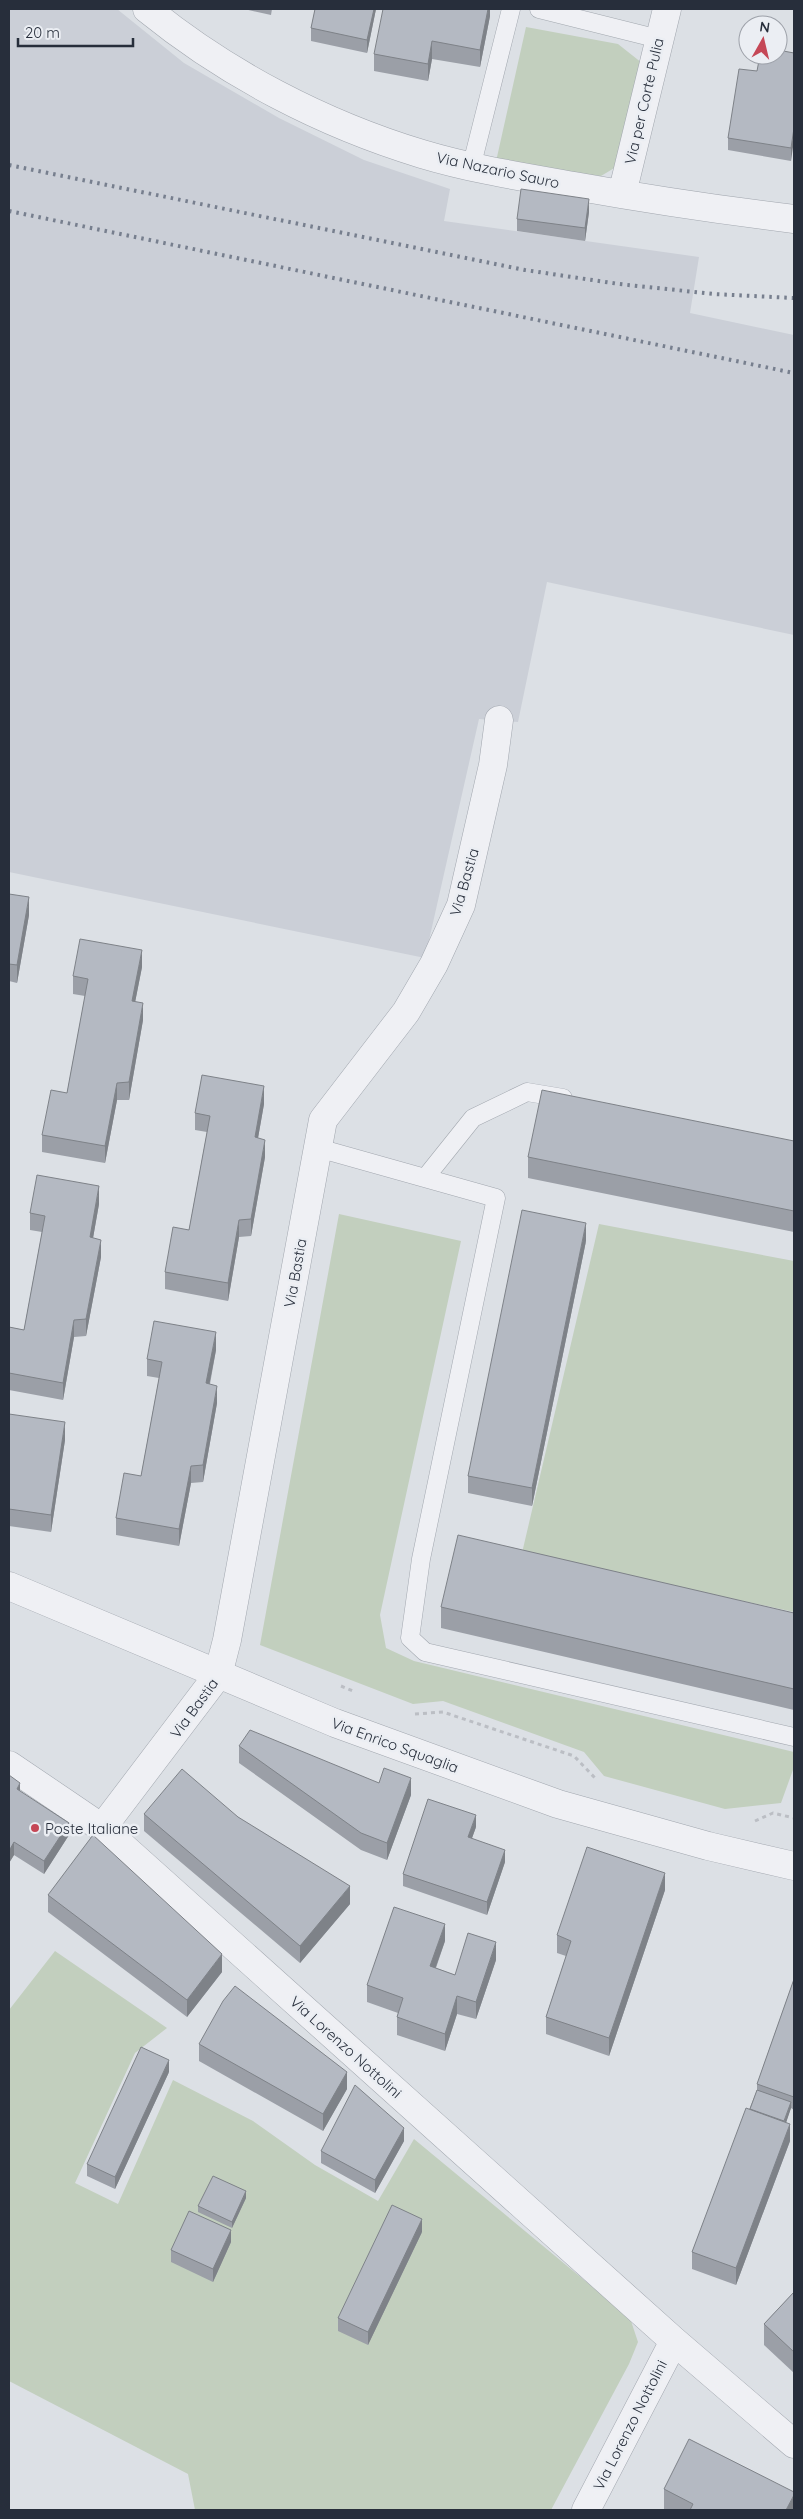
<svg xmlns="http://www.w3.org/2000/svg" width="803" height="2519" font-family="Quicksand,sans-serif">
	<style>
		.built { fill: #cbcfd7 }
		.green { fill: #c2cfbe }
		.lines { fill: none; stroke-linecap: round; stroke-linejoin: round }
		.service-casing { stroke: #a2a7af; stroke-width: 19 }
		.minor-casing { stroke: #a2a7af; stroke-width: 29 }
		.tertiary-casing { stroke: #a2a7af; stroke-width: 29 }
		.path { stroke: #bbbec4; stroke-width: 3; stroke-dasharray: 4 4; stroke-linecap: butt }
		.service { stroke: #eff0f4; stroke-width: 18 }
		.minor { stroke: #eff0f4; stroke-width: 28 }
		.tertiary { stroke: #eff0f4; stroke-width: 28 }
		.rail { stroke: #777f8e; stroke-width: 4; stroke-dasharray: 2.5 5; stroke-linecap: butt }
		.wall { fill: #9b9fa7 }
		.shaded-wall { fill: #7e8288 }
		.building { fill: #b4b9c2; stroke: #7e8288 }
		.poi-dot { fill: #c54756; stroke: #ebeef3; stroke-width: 2 }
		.labels { text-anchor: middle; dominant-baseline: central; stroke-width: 5; stroke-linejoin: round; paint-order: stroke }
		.street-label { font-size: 15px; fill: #272e3b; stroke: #ebeef3 }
		.poi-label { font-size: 15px; fill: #272e3b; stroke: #ebeef3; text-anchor: start }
	</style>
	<rect width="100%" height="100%" fill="#dce0e5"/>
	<path class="built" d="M9 9H117L184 63 279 118 364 160 450 189 444 221 699 257 690 313 794 335V635L547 582 518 722 479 719 425 958 9 872Z"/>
	<path class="green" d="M526 27 618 44 642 63 616 167 601 176 495 166Z
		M339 1214 461 1241 380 1615 386 1648 414 1661 794 1752V1767L781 1803 725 1809 604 1776 584 1752 443 1701 413 1704 260 1645Z
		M599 1224 794 1261V1612L522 1553Z
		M55 1951 167 2028 135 2053 75 2183 118 2204 173 2080 253 2121 315 2165 378 2201 414 2139 630 2318 638 2342 629 2364 551 2510H195L188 2474 9 2381V2010Z"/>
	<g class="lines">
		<defs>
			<path id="service" d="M539 9 659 39
				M471 168 511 9
				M318 1148 496 1198 421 1559 410 1638 425 1652 794 1737
				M425 1178 473 1118 527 1092 563 1098"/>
			<path id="minor" d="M147 9C227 74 323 124 422 154 472 169 523 177 574 186 647 199 720 210 794 219
				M622 194 667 9
				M9 1765 102 1828 674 2341 794 2444
				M102 1828 218 1675 227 1640 323 1120 406 1012 434 964 461 905 493 765 499 720
				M586 2510 674 2341"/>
			<path id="tertiary" d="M9 1586 335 1723 558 1804 708 1846 794 1866"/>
		</defs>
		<use href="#service" class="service-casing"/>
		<use href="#minor" class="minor-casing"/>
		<use href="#tertiary" class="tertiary-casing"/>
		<path class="path" d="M341 1686 353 1691
			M415 1714 443 1712 574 1756 595 1778
			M755 1821 773 1813 794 1818"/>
		<use href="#service" class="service"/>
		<use href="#minor" class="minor"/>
		<use href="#tertiary" class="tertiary"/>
		<path class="rail" d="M9 165 525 270 619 284 714 294 794 298
			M9 211 794 373"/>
	</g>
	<path class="wall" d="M244 9H272L271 15Z
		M307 9H376L367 53 311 41V28L315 10Z
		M490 9V16L480 67 432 59 428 81 374 71V54Z
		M794 53 791 161 728 150V138L757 71Z
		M589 212 585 241 517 231V219Z
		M9 894 29 915 17 983 9 981Z
		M142 967 135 1002 143 1020 129 1100H117L105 1163 42 1152V1135L67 1093 85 996 73 994V976Z
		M264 1104 258 1138 265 1157 251 1236 239 1237 228 1301 165 1289V1272L189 1230 207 1132 195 1130V1113Z
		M794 1141V1232L528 1178V1157Z
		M99 1204 93 1238 101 1257 86 1336 74 1337 63 1400 9 1390V1327L24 1330 42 1232 30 1230V1213Z
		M586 1241 532 1506 468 1493V1476Z
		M216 1350 210 1384 217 1403 203 1482 191 1483 179 1546 116 1535V1518L141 1476 159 1378 147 1376V1359Z
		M9 1414 65 1440 51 1532 9 1526Z
		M441 1607 794 1613V1710L441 1628Z
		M239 1746 379 1783 411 1795 387 1860 361 1850 239 1763Z
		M9 1775 20 1791 69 1835 44 1874 14 1855 9 1863Z
		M144 1814 238 1817 350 1904 300 1963 144 1831Z
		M476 1827 472 1838 505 1862 487 1915 403 1886V1874Z
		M665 1890 609 2056 546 2034V2017L566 1956 557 1953V1935Z
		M48 1895 222 1972 187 2017 48 1912Z
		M445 1941 436 1968 455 1975 496 1960 476 2019 457 2014 445 2051 397 2035V2017L398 2013 367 2002V1985Z
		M794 1979V2110L791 2108 786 2122 790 2141 736 2285 692 2269V2252L757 2090V2084Z
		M199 2044 347 2089 323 2131 199 2061Z
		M169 2072 115 2189 87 2176V2164Z
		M404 2141 375 2193 321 2163V2151Z
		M246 2198 232 2228 198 2212V2206Z
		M422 2232 368 2345 338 2331V2318Z
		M231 2242 213 2282 171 2262V2250Z
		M794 2292V2373L764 2345V2324Z
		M664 2489 794 2510H664Z"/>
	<path class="shaded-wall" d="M374 9H376L367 53V40Z
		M488 9H490V16L480 67V50Z
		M432 41V59L428 81V64Z
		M794 128V140L791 161V148Z
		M589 199V212L585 241V228Z
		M29 897V915L17 983V965Z
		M142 950V967L132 1018V1001Z
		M143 1003V1020L129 1100V1082Z
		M117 1083V1100L105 1163V1146Z
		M264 1086V1104L255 1155V1137Z
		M265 1140V1157L251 1236V1219Z
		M99 1186V1204L90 1255V1237Z
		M239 1220V1237L228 1301V1283Z
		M586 1223V1241L532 1506V1488Z
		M101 1240V1257L86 1336V1319Z
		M74 1320V1337L63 1400V1383Z
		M216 1332V1350L206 1401V1383Z
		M217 1386V1403L203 1482V1465Z
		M65 1422V1440L51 1532V1515Z
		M191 1466V1483L179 1546V1529Z
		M411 1778V1795L387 1860V1843Z
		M20 1783V1795L17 1789Z
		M476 1815V1827L468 1849V1837Z
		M69 1823V1835L44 1874V1861Z
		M14 1842V1855L9 1863V1851Z
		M505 1850V1862L487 1915V1902Z
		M665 1873V1890L609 2056V2038Z
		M350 1886V1904L300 1963V1946Z
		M445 1924V1941L430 1983V1966Z
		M496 1942V1960L476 2019V2002Z
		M222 1954V1972L187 2017V2000Z
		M457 1996V2014L445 2051V2034Z
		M169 2060V2072L115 2189V2177Z
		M347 2072V2089L323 2131V2114Z
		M791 2102V2108L781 2138V2131Z
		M790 2124V2141L736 2285V2268Z
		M404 2128V2141L375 2193V2180Z
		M246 2191V2198L232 2228V2222Z
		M422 2219V2232L368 2345V2332Z
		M231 2230V2242L213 2282V2269Z
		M794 2495V2510H786Z"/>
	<path class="building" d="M315 9H374L367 40 311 28Z
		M383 9H488L480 50 432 41 428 64 374 54Z
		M778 50 794 53V128L791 148 728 138 739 69 757 71 760 55H778Z
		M521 189 589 199 585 228 517 219Z
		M9 894 29 897 17 965 9 964Z
		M80 939 142 950 132 1001 143 1003 129 1082 117 1083 105 1146 42 1135 51 1090 67 1093 88 979 73 976Z
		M202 1075 264 1086 255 1137 265 1140 251 1219 239 1220 228 1283 165 1272 173 1227 189 1230 210 1116 195 1113Z
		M542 1090 794 1141V1211L528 1157Z
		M37 1175 99 1186 90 1237 101 1240 86 1319 74 1320 63 1383 9 1373V1327L24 1330 45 1216 30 1213Z
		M522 1210 586 1223 532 1488 468 1476Z
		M154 1321 216 1332 206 1383 217 1386 203 1465 191 1466 179 1529 116 1518 124 1473 141 1476 162 1362 147 1359Z
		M9 1414 65 1422 51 1515 9 1509Z
		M458 1535 794 1613V1689L441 1607Z
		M250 1730 379 1783 384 1768 411 1778 387 1843 361 1833 239 1746Z
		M182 1769 238 1817 350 1886 300 1946 144 1814Z
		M9 1775 20 1783 17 1789 69 1823 44 1861 14 1842 9 1851Z
		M428 1799 476 1815 468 1837 505 1850 487 1902 403 1874Z
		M93 1835 222 1954 187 2000 48 1895Z
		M587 1847 665 1873 609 2038 546 2017 571 1941 557 1935Z
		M394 1907 445 1924 430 1966 455 1975 468 1933 496 1942 476 2002 457 1996 445 2034 397 2017 403 1998 367 1985Z
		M794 1979V2097L757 2084Z
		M235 1986 347 2072 323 2114 199 2044 223 2001Z
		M141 2047 169 2060 115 2177 87 2164Z
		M355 2085 404 2128 375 2180 321 2151Z
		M757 2090 791 2102 784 2121 750 2109Z
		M746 2108 790 2124 736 2268 692 2252Z
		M213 2176 246 2191 232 2222 198 2206Z
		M392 2205 422 2219 368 2332 338 2318Z
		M189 2211 231 2230 213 2269 171 2250Z
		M794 2292V2352L764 2324Z
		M689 2439 794 2492V2495L786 2510H690L693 2504 664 2489Z"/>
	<circle class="poi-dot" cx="35" cy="1828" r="5"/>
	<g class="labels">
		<g class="street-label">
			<text transform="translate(644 101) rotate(-77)">Via per Corte Pulia</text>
			<text transform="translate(498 170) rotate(12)">Via Nazario Sauro</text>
			<text transform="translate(464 882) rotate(-74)">Via Bastia</text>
			<text transform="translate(295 1273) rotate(-80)">Via Bastia</text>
			<text transform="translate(194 1708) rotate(-54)">Via Bastia</text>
			<text transform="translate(395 1745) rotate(20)">Via Enrico Squaglia</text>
			<text transform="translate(346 2047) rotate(42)">Via Lorenzo Nottolini</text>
			<text transform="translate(630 2425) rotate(-63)">Via Lorenzo Nottolini</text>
		</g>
		<g class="poi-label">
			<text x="45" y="1828">Poste Italiane</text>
		</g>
	</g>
	<rect width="803" height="2519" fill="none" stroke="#272e3b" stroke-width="20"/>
	<g transform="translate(763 40) rotate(8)"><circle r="24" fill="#ebeef3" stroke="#9da1a9"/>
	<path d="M0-4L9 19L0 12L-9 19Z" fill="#c54756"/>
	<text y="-8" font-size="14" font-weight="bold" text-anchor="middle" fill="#272e3b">N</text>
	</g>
	<path d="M18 38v8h115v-8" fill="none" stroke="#272e3b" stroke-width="2.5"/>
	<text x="25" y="38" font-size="15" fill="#272e3b" stroke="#ebeef3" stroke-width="4" paint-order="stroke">20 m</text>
</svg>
